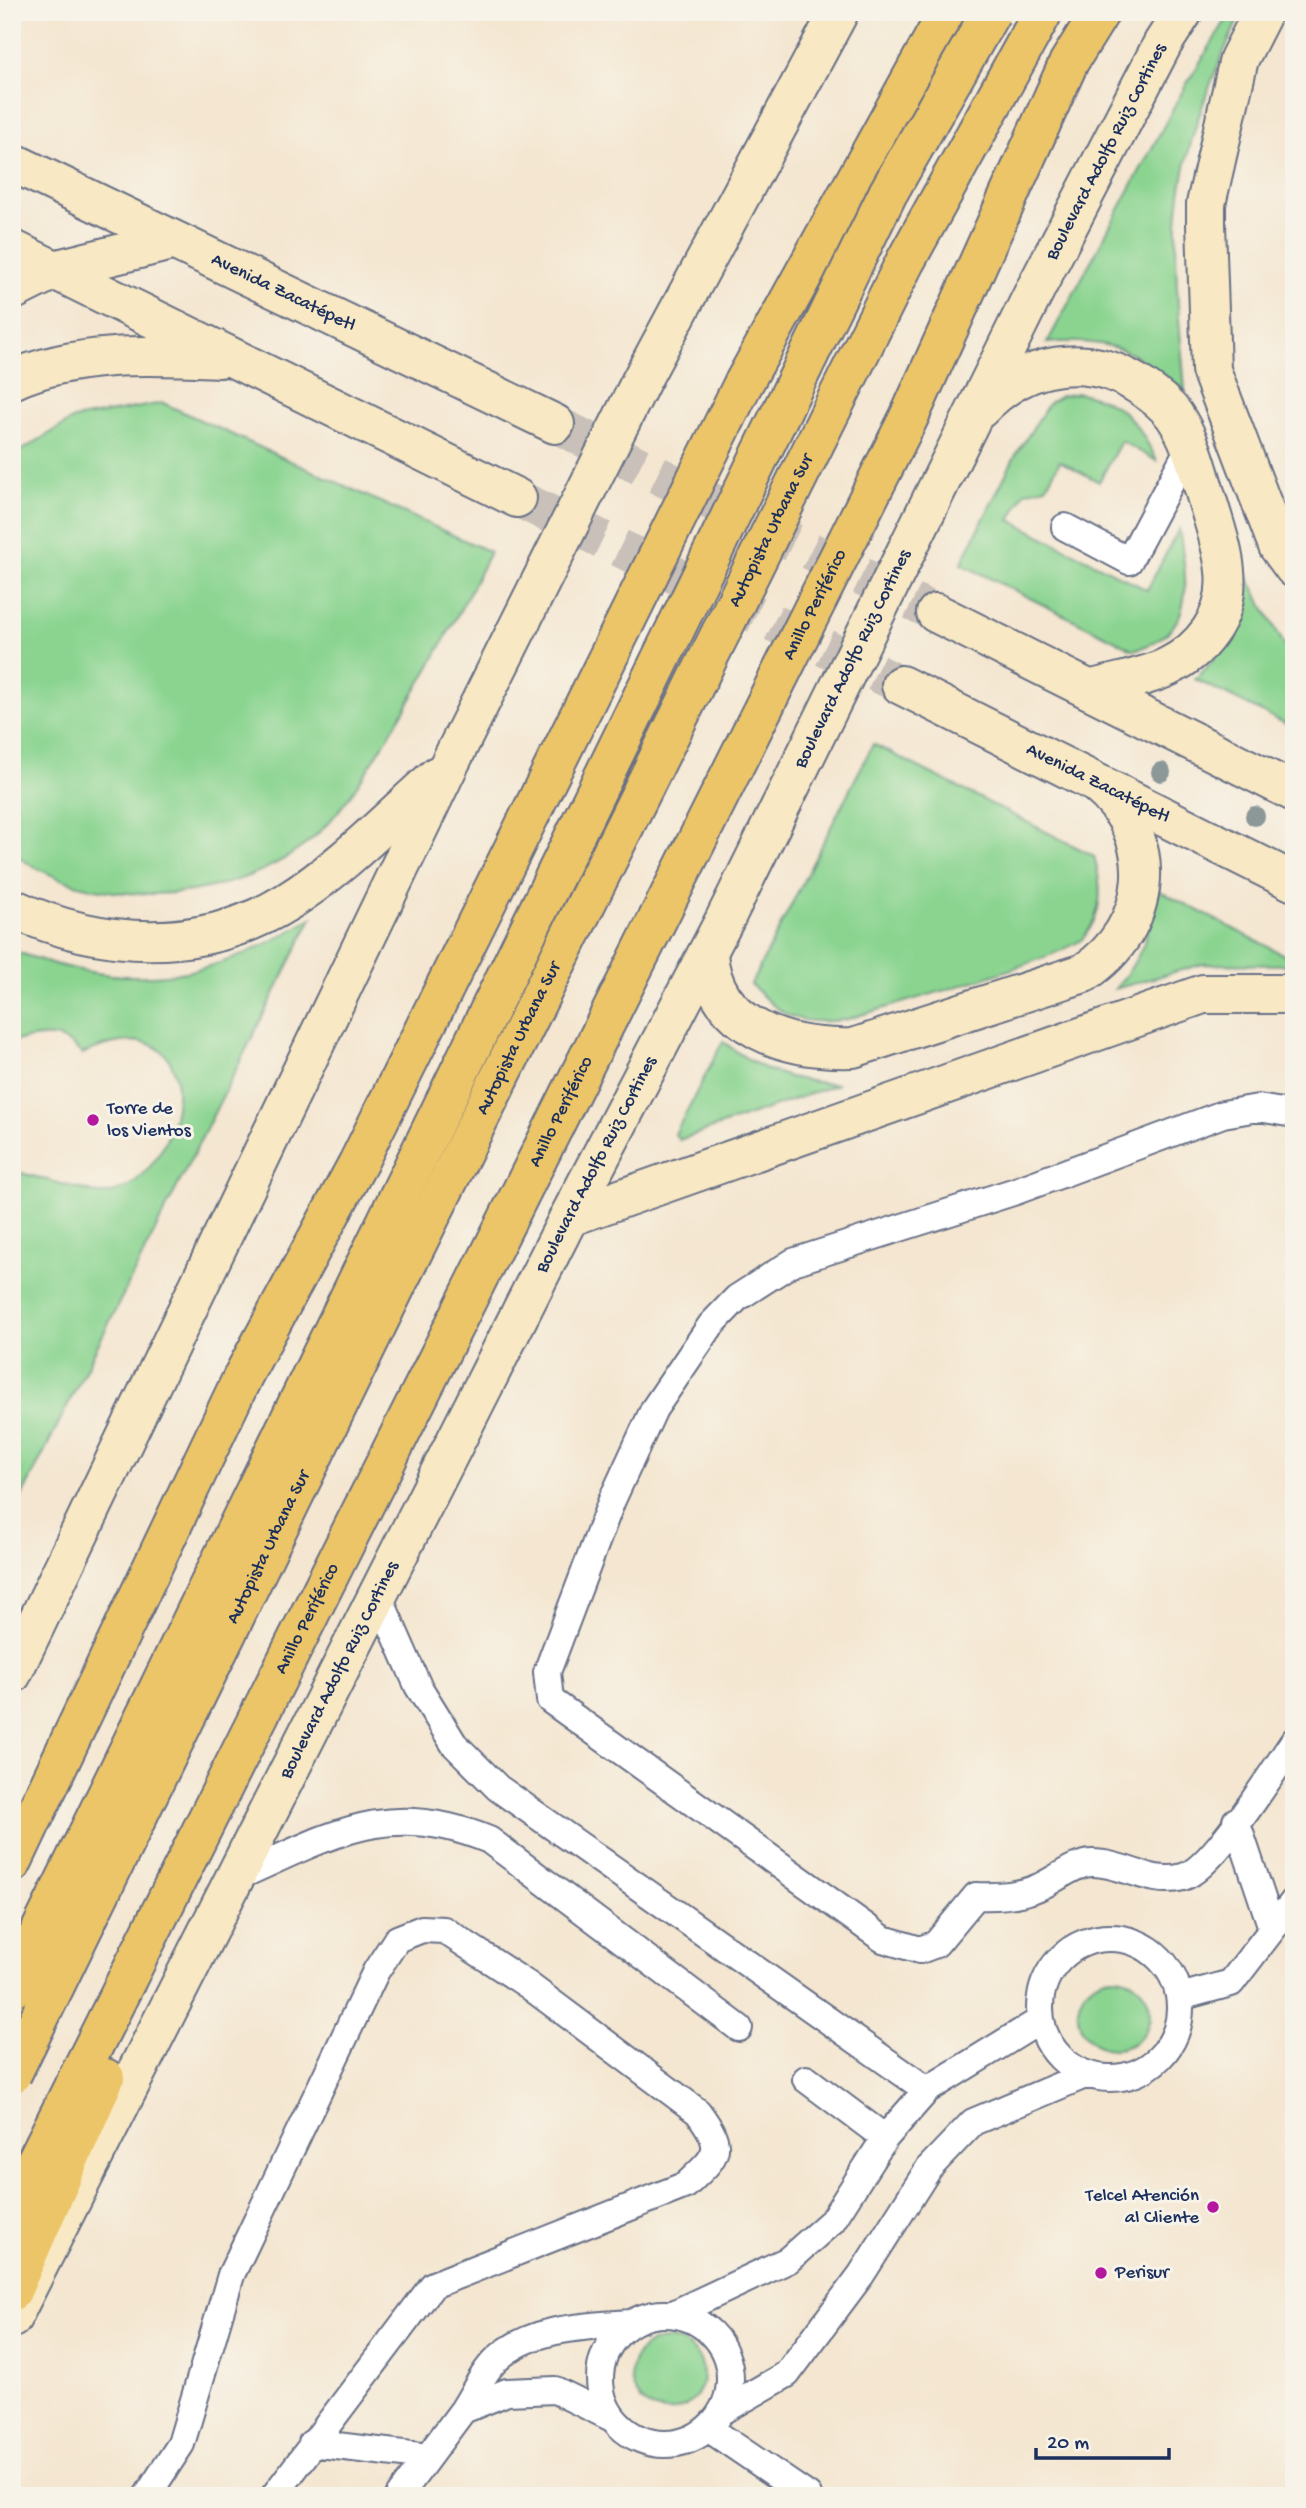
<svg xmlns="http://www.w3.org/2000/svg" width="1306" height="2508" font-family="'Gochi Hand',sans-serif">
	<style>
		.green { fill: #8ad490; stroke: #528277; stroke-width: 2 }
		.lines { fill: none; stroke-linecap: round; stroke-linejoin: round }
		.secondary-tunnel { stroke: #c9c1b9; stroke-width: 38; stroke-dasharray: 38 19; stroke-linecap: butt }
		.lane-casing { stroke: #676f86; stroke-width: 30 }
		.secondary-casing { stroke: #676f86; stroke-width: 42 }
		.highway-casing { stroke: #676f86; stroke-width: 42 }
		.lane { stroke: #fff; stroke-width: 26 }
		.secondary { stroke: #f8e8c3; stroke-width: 38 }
		.highway { stroke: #edc569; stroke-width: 38 }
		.highway-bridge-casing { stroke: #676f86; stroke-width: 42; stroke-linecap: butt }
		.highway-bridge { stroke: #edc569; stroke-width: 38 }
		.tree { fill: #8c9898 }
		.poi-dot { fill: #b5179e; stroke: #f7f3e8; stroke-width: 2.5 }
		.labels { text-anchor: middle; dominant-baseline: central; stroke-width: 6; stroke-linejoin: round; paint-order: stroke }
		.street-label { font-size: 19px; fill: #1b2f5e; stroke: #f7f3e8 }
		.poi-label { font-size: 19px; fill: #1b2f5e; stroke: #f7f3e8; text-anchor: start }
	</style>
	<rect width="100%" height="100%" fill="#f7f3e8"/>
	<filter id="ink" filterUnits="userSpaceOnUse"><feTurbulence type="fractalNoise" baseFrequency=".0143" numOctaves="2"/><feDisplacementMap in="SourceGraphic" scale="14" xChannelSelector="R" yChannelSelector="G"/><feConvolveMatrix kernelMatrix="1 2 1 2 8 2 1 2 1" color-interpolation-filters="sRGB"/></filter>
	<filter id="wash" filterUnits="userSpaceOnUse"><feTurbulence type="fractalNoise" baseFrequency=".00686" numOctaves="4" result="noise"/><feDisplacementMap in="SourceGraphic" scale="28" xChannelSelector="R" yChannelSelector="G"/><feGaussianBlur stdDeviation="1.57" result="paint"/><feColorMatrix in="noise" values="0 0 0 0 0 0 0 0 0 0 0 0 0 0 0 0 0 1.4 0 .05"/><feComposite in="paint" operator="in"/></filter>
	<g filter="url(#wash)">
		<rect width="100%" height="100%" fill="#f4e6d0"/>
		<path class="green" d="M1231 12H1242C1215 69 1189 131 1180 194 1171 258 1180 326 1185 391 1135 351 1112 337 1047 343L1186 85Z
			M1078 393C1123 401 1137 421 1157 461L1121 441 1099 482 1060 461 1046 487 1025 492 1010 520 1147 590 1179 529C1187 581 1198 633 1134 650L961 564 1014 458 1049 403 1061 396Z
			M163 403 490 552C459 614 426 675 390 734 366 772 342 815 306 844 264 877 204 894 152 894 97 894 58 884 12 853V456L74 419Z
			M1240 563 1294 663V728L1195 679C1237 641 1232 616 1240 563Z
			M873 744 1094 856C1102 885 1104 912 1084 937 1067 958 882 1008 844 1020 797 1025 783 1018 751 984Z
			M1148 885 1294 960V965L1203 964 1115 989C1144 954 1154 930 1148 885Z
			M312 918 12 1516V1159L16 1169 21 1173 99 1194C181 1197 230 989 82 1054 59 1029 43 1037 12 1041V950C127 994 209 983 312 918Z
			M723 1041C757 1071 794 1082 838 1084L679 1140 675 1134Z
			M1078 2013a36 36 0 1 1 72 0a36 36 0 1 1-72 0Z
			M631 2375a36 36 0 1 1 72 0a36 36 0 1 1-72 0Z"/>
	</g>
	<g filter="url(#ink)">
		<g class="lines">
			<path class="secondary-tunnel" d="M555 424 936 613
				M517 498 901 685"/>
			<defs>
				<path id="lane" d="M1065 527 1129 561 1190 446
					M1294 1114 1258 1108 1223 1114 1016 1191 793 1262 737 1298 711 1325 654 1409 612 1500 547 1672 550 1700 883 1939 920 1950 936 1944 976 1896C998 1897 1019 1896 1039 1887 1056 1880 1074 1863 1093 1863 1123 1863 1151 1886 1183 1877 1213 1869 1274 1770 1294 1741
					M378 1595 418 1686 454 1744 498 1788 927 2090
					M1236 1821 1272 1928
					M235 1878C329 1837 386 1797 489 1840L739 2028
					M1040 2008a70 70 0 1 1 140 0a70 70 0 1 1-140 0Z
					M1180 1997 1231 1983 1294 1901
					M806 2079 885 2138
					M673 2314 788 2260 832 2221 885 2138 927 2090 1041 2020
					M600 2379a65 65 0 1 1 130 0a65 65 0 1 1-130 0Z
					M721 2412 787 2374 861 2275 929 2168 973 2122 1085 2075
					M612 2418 555 2390 507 2392 463 2410C473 2395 483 2372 496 2360 530 2327 587 2326 631 2323
					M708 2428 808 2496
					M312 2443 428 2457
					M147 2496 181 2444 231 2275 376 1971 397 1939 422 1929 444 1930 528 1985 698 2112C726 2150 718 2155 686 2185L433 2285 274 2496
					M399 2496 463 2410"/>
				<g id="secondary">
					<path d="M1263 12 1239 59 1206 204V224L1211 370 1278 546 1294 568"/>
					<path id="s1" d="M12 162 555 424"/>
					<path d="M12 249 517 498"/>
					<path d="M12 291 54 270 171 241"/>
					<path d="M12 380C76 351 151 355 220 358"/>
					<path d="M980 409C1024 362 1088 350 1142 387 1154 395 1165 403 1174 415 1193 442 1200 478 1210 509 1222 549 1238 592 1210 631 1179 675 1137 676 1090 690"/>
					<path d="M936 613 1294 792"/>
					<path id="s2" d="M901 685 1294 882"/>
					<path d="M12 908C100 949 202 955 287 902 342 868 389 818 437 776"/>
					<path d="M708 954C714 1029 788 1050 853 1048L1084 973C1153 928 1162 837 1097 784"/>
					<path d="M569 1217 1203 994H1294"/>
					<path d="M12 1674 449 765 642 379 839 12"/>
					<path id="s3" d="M12 2318 569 1217 724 921 1034 292 1163 43 1183 12"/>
				</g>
				<g id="highway">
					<path d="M12 1863 244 1374 358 1163 741 388 948 12"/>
					<path id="s4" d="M12 2209 909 417 1069 62 1100 12"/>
					<path d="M12 2291 105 2078"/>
				</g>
			</defs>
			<use href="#lane" class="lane-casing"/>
			<use href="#secondary" class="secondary-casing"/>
			<use href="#highway" class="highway-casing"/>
			<use href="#lane" class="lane"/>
			<use href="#secondary" class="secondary"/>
			<use href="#highway" class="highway"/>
			<defs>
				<g id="highway-bridge">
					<path d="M12 1989 888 193 991 12"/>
					<path id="s5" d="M12 2074 398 1282 905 262 1043 12"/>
				</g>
			</defs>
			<use href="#highway-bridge" class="highway-bridge-casing"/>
			<use href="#highway-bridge" class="highway-bridge"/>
		</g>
		<g class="tree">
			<circle cx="1161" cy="772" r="10"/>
			<circle cx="1255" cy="816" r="10"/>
		</g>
	</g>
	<g class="poi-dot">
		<circle cx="93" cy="1120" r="7"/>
		<circle cx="1213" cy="2207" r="7"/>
		<circle cx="1101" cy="2273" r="7"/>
	</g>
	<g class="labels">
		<g class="street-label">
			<text stroke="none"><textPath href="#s3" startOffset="2427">Boulevard Adolfo Ruiz Cortines</textPath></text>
			<text stroke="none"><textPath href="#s1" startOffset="301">Avenida Zacatépetl</textPath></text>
			<text stroke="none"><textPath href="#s5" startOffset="1720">Autopista Urbana Sur</textPath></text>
			<text stroke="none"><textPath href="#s4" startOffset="1794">Anillo Periférico</textPath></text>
			<text stroke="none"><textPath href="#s3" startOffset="1860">Boulevard Adolfo Ruiz Cortines</textPath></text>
			<text stroke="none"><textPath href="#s2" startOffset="220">Avenida Zacatépetl</textPath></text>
			<text stroke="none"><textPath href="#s5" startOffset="1153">Autopista Urbana Sur</textPath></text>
			<text stroke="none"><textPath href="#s4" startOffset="1227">Anillo Periférico</textPath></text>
			<text stroke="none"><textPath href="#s3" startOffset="1293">Boulevard Adolfo Ruiz Cortines</textPath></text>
			<text stroke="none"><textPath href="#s5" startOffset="586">Autopista Urbana Sur</textPath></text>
			<text stroke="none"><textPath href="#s4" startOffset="660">Anillo Periférico</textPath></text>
			<text stroke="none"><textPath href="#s3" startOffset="726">Boulevard Adolfo Ruiz Cortines</textPath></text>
		</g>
		<g class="poi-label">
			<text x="107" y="1109">Torre de<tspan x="107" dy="22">los Vientos</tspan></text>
			<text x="1199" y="2196" text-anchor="end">Telcel Atención<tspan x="1199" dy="22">al Cliente</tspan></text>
			<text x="1115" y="2273">Perisur</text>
		</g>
	</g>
	<rect width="1306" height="2508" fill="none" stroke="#f7f3e8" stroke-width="42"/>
	<path d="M1036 2448v10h133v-10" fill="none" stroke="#1b2f5e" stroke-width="3.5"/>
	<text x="1047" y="2448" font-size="21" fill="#1b2f5e" stroke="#f7f3e8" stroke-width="5" paint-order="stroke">20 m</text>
</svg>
